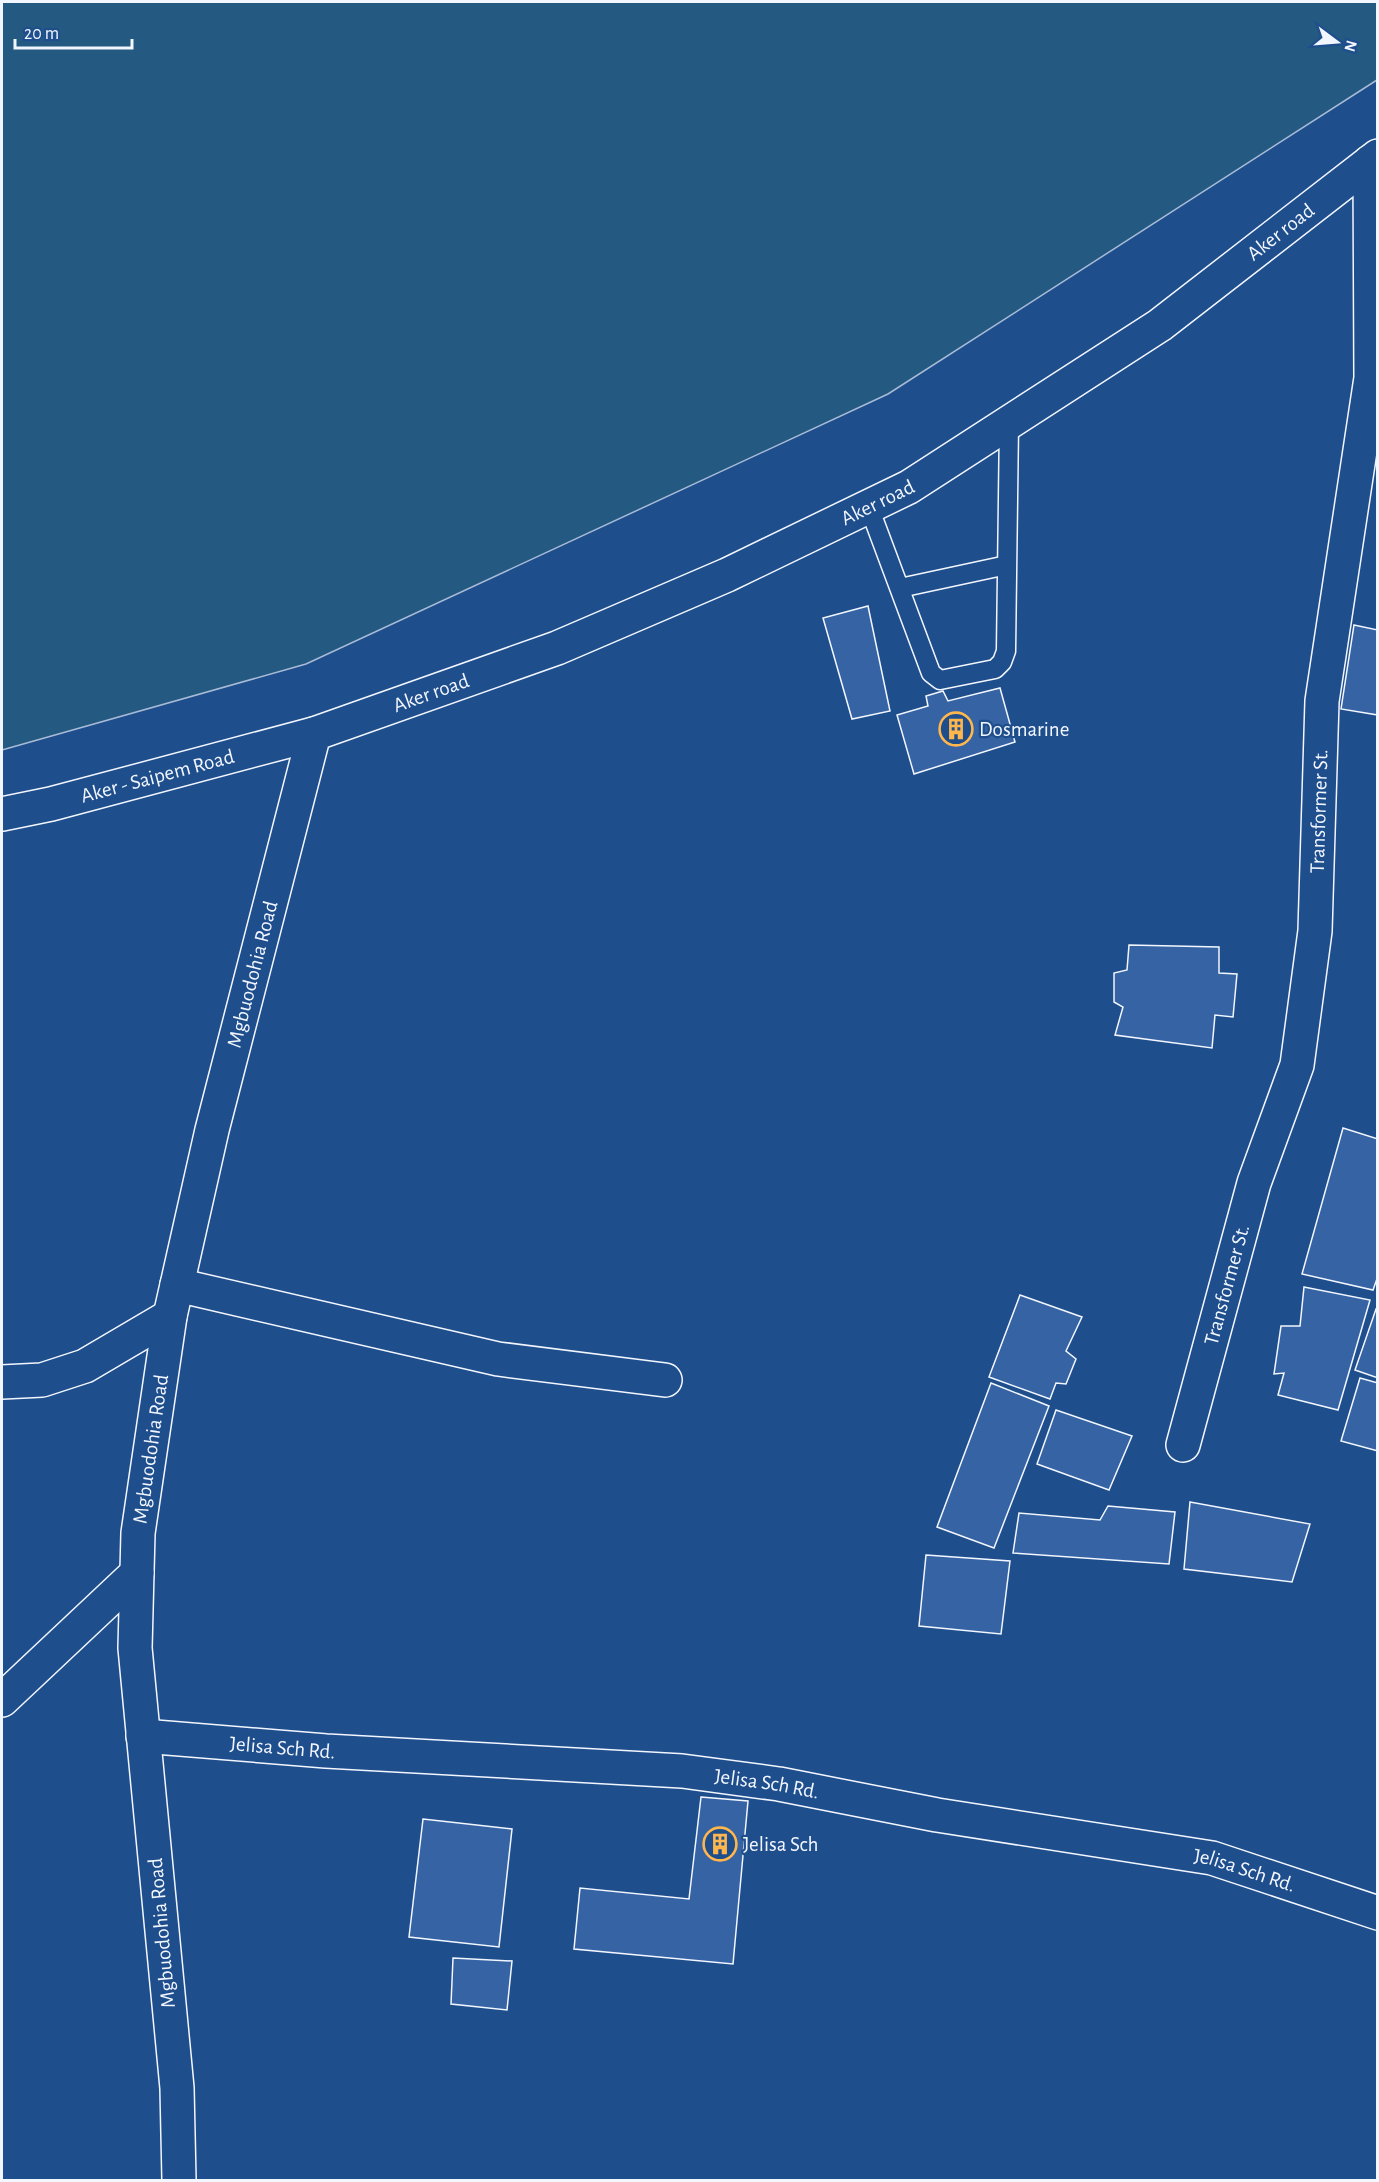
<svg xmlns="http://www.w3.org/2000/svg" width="1379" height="2182" font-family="'Alegreya Sans',sans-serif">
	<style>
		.green { fill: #245a82; stroke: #a8bbd7; stroke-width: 1.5 }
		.building { fill: #3563a3; stroke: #f2f6ff; stroke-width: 1.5 }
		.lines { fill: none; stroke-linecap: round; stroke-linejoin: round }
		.lane-casing { stroke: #f2f6ff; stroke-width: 21 }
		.street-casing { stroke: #f2f6ff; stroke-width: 36 }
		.secondary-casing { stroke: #f2f6ff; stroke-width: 36 }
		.lane { stroke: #1f4e8c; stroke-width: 18 }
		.street { stroke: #1f4e8c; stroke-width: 33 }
		.secondary { stroke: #1f4e8c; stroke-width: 33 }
		.labels { text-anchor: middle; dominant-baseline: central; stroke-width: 4.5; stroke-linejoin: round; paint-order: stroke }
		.street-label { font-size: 21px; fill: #f2f6ff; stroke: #1f4e8c }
		.poi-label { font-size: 21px; fill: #f2f6ff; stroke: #1f4e8c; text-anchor: start }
	</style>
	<rect width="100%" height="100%" fill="#1f4e8c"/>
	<path class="green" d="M2 2H1377V80L888 394 306 664 2 750Z"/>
	<path class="building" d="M868 606 890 711 852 719 823 618Z
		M1354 625 1378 630V715L1341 709Z
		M1000 688 1015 742 914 774 897 715 928 706 926 696 943 691 948 701Z
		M1129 945 1219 947V973L1237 974 1233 1017 1215 1015 1212 1048 1115 1035 1123 1007 1114 1002V973L1127 970Z
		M1343 1128 1378 1139V1276L1373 1290 1302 1274Z
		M1304 1287 1370 1300 1338 1410 1278 1395 1284 1373 1274 1374 1281 1326H1300Z
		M1020 1295 1082 1317 1066 1351 1076 1359 1066 1384 1056 1383 1050 1399 989 1377Z
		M1376 1309 1378 1310V1378L1355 1370Z
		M1360 1378 1378 1383V1451L1341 1441Z
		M991 1383 1049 1406 994 1548 937 1527Z
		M1056 1410 1132 1436 1109 1490 1037 1464Z
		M1190 1502 1310 1524 1292 1582 1184 1569Z
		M1108 1506 1175 1512 1169 1564 1013 1553 1019 1513 1100 1520Z
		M926 1555 1010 1561 1001 1634 919 1626Z
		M701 1797 748 1801 733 1964 574 1949 580 1888 689 1899Z
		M423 1819 512 1829 499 1947 409 1937Z
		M453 1958 512 1961 507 2010 451 2004Z"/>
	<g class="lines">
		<defs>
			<path id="lane" d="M869 507 931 673 940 680 995 669 1002 662 1006 651 1009 423
				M900 588 1007 565"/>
			<g id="street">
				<path id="s1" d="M2 814 51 804 314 734"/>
				<path d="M177 1285 498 1359 665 1380"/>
				<path d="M2 1382 42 1380 85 1366 170 1316"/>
				<path id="s2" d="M1183 1445 1254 1183 1297 1065 1315 931 1322 701 1371 378 1370 162"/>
				<path d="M2 1700 137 1573"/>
				<path id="s3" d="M143 1736 326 1751 682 1771 779 1784 937 1815 1212 1858 1378 1913"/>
			</g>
			<g id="secondary">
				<path id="s4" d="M179 2180 177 2088 135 1648 138 1533 170 1316 212 1130 314 734 557 648 727 575 909 487 1160 325 1378 156"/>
			</g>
		</defs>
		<use href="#lane" class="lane-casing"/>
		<use href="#street" class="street-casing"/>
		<use href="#secondary" class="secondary-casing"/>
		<use href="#lane" class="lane"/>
		<use href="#street" class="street"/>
		<use href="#secondary" class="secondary"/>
	</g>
	<defs>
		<symbol id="building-ring" viewBox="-11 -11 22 22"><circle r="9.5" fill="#1f4e8c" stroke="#ffb74d" stroke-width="1.5"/><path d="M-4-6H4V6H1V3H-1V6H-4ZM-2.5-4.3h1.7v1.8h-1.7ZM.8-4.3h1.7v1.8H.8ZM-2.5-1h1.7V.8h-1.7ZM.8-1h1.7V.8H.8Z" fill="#ffb74d"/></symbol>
	</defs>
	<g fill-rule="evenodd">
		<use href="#building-ring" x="937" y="710" width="38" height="38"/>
		<use href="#building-ring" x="701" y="1825" width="38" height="38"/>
	</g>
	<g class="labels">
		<g class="street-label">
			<text stroke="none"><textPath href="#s4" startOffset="2564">Aker road</textPath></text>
			<text stroke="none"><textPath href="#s4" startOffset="2078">Aker road</textPath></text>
			<text stroke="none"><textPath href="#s4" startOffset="1592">Aker road</textPath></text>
			<text stroke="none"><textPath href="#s1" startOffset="160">Aker - Saipem Road</textPath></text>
			<text stroke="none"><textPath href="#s2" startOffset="652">Transformer St.</textPath></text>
			<text stroke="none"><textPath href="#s4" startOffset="1220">Mgbuodohia Road</textPath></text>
			<text stroke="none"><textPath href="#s2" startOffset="166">Transformer St.</textPath></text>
			<text stroke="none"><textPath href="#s4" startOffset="734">Mgbuodohia Road</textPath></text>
			<text stroke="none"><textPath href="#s3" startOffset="140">Jelisa Sch Rd.</textPath></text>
			<text stroke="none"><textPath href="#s3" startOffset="626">Jelisa Sch Rd.</textPath></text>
			<text stroke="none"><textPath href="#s3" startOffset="1112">Jelisa Sch Rd.</textPath></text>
			<text transform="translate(162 1933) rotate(-95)">Mgbuodohia Road</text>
		</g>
		<g class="poi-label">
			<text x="979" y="729">Dosmarine</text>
			<text x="743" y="1844">Jelisa Sch</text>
		</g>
	</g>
	<rect width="1379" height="2182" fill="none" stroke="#f2f6ff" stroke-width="6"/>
	<g transform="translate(1337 42) rotate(106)" stroke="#1f4e8c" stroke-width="4.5" paint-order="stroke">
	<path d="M0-4.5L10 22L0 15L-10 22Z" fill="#f2f6ff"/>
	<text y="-9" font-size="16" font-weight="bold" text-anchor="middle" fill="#f2f6ff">N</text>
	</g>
	<path d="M15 39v9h117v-9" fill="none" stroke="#f2f6ff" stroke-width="3"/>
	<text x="24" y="39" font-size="18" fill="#f2f6ff" stroke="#1f4e8c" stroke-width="4.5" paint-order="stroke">20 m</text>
</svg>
